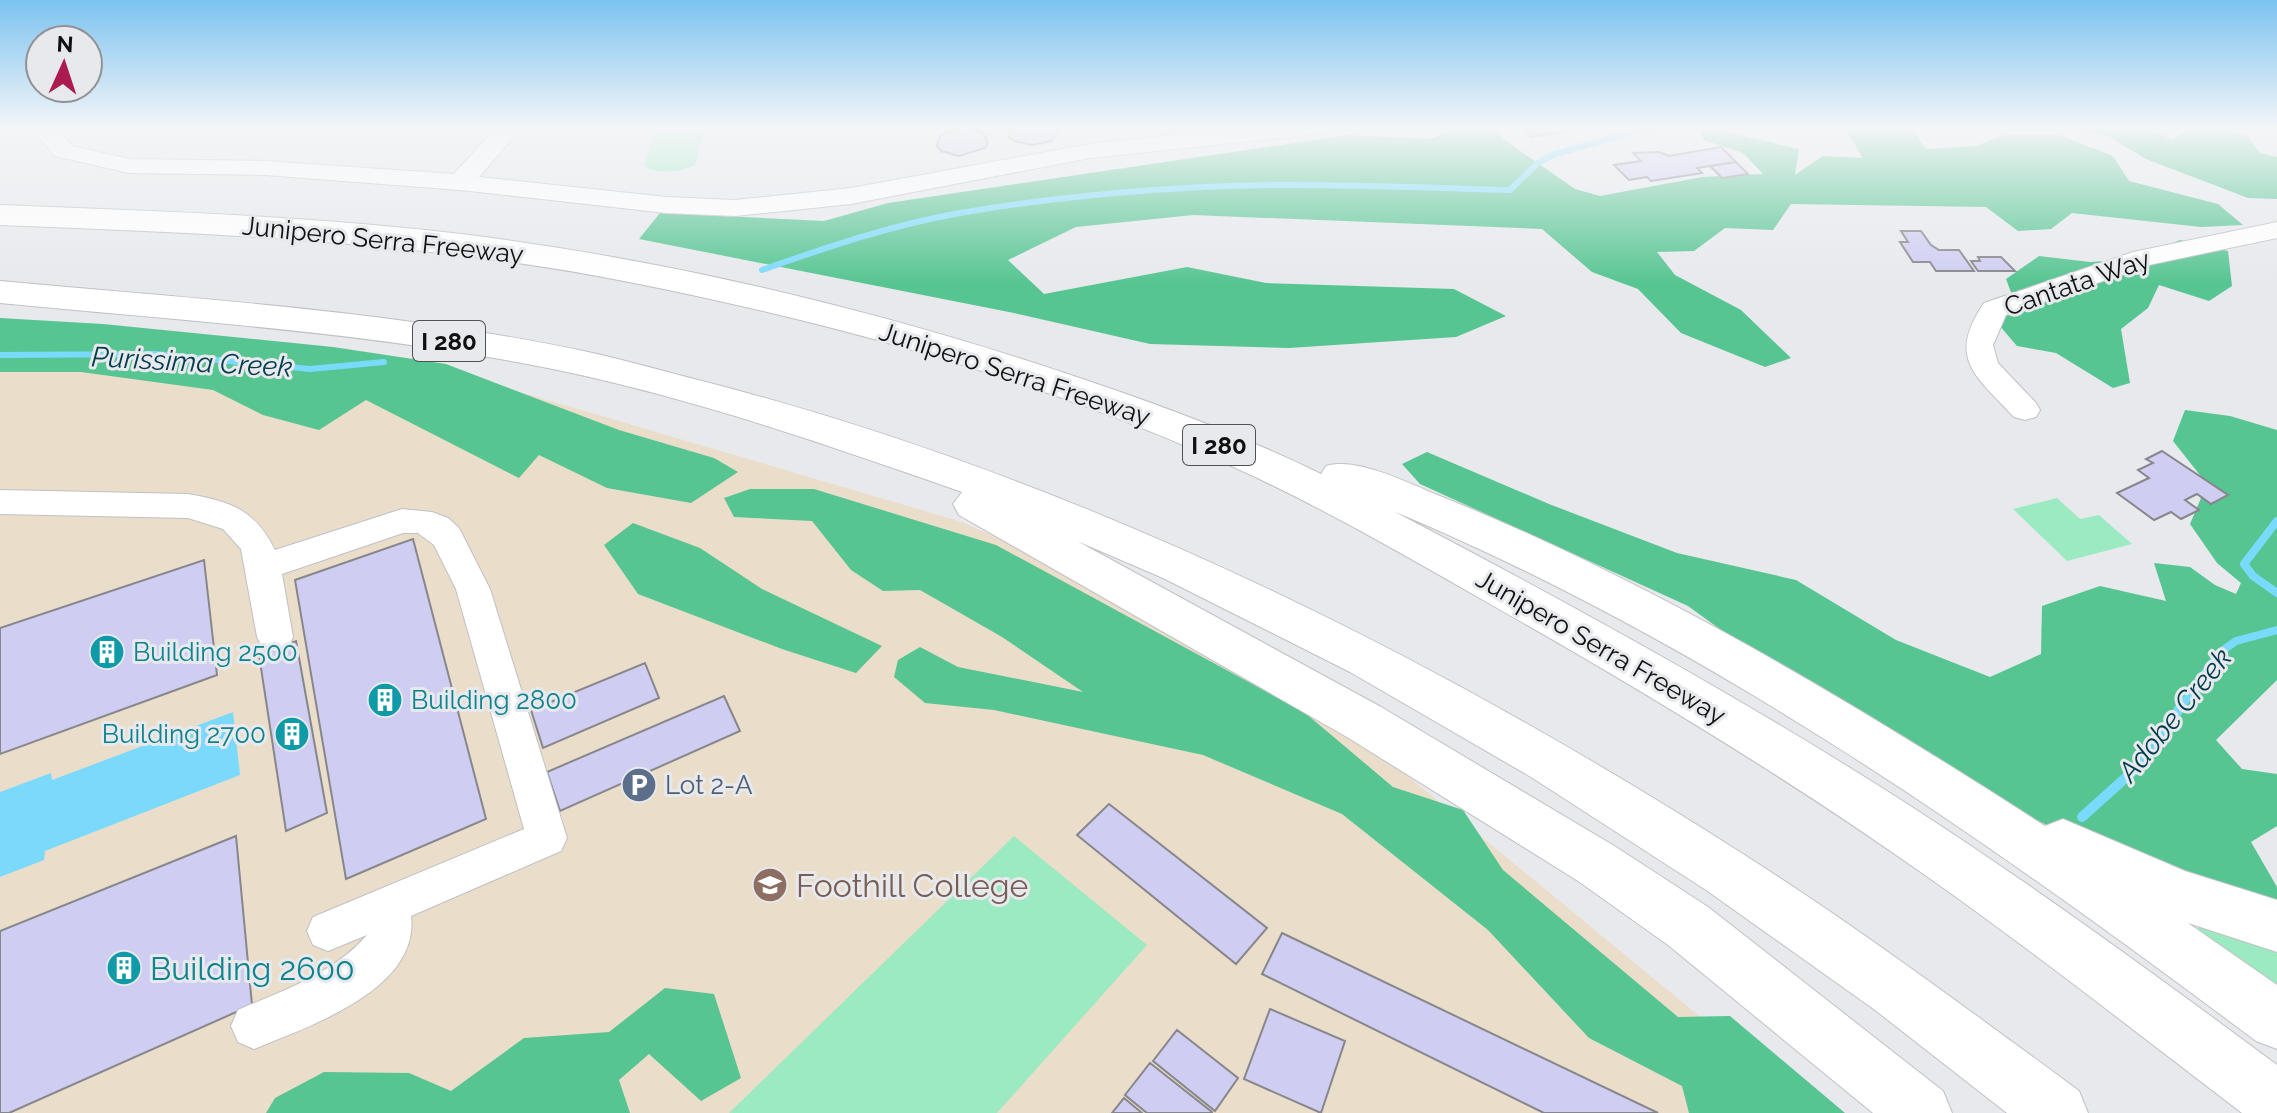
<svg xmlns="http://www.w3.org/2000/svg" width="2277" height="1113" font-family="Raleway,sans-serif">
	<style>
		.education { fill: #eaddca }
		.green { fill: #9ceac1 }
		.forest { fill: #57c592 }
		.water { fill: #7bdafc }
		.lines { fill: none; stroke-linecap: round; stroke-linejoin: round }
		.stream-far2 { stroke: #7bdafc; stroke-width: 6 }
		.stream-far1 { stroke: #7bdafc; stroke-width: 8 }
		.stream { stroke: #7bdafc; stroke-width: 10 }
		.building { fill: #cfcef2; stroke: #87878b; stroke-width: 2 }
		.minor-casing { stroke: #bfc1c5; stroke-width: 2 }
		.highway-casing { stroke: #bfc1c5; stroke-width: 2 }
		.minor { fill: #fff; fill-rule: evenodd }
		.highway { fill: #fff; fill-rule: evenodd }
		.labels { text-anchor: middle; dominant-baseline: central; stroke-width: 6; stroke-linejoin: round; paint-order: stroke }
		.shield { fill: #e7e9ed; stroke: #505153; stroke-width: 2 }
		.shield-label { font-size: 24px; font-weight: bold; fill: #0f1011 }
		.street-label { font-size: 26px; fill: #0f1011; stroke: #e7e9ed }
		.culture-label { font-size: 26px; fill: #0d838f; stroke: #e7e9ed; text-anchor: start }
		.service-label { font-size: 26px; fill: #4e5e75; stroke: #e7e9ed; text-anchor: start }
		.water-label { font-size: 28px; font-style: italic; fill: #003c4d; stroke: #e7e9ed }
		.near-education-label { font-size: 32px; fill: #785e54; stroke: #e7e9ed; text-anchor: start }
		.near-culture-label { font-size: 32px; fill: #0d838f; stroke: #e7e9ed; text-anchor: start }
	</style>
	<rect width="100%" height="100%" fill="#e7e9ed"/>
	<path class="education" d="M0 321 425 364 962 522 1263 657 1817 1113H0Z"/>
	<path class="green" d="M657 127H705L695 165C681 172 657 175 644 166Z
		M2057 498 2080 519 2099 515 2132 544 2067 561 2013 509Z
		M1014 836 1147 945 997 1113H729Z
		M2201 923 2277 942V1010L2189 946Z"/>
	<path class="forest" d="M1456 127H1491L1506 141 1575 189 1600 196 1702 177 1763 174 1743 153 1704 140 1700 130 1705 127 1799 149 1795 175 1823 156 1863 158 1844 127H1952L1911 128 1926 149 1975 146 2005 135H2059L2113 156 2129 181 2218 204 2243 225 2201 227 2072 213 2051 229 2018 231 1986 207 1791 204 1773 230 1725 228 1694 251 1657 252 1675 275 1741 310 1791 358 1765 367 1681 333 1638 289 1592 272 1542 229 1193 215 1076 227 1008 260 1044 294 1187 267 1266 283 1454 289 1506 316 1456 337 1289 348 1150 344 1014 313 639 239 660 213 824 221 888 203 1348 135 1431 139Z
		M2063 127H2145L2172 140 2193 127H2211L2247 135 2260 153 2277 157V199L2248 198 2146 159 2108 136Z
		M2180 240 2228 251 2232 286 2209 301 2159 285 2148 308 2121 329 2130 383 2113 388 2056 353 2017 346 1999 325 2015 303 2006 279 2039 256 2090 262 2136 259Z
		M0 318 103 324 333 347 446 364 619 430 714 458 738 472 691 503 607 488 539 455 519 478 366 400 319 430 263 415 213 390 81 372H0Z
		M2185 410 2230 416 2277 430V680L2216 740 2242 769 2277 774V826L2251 842 2277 887V903L2138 870 1982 793 1837 714 1688 606 1420 484 1402 464 1427 452 1549 504 1677 553 1796 580 1896 640 1990 677 2041 654 2042 606 2100 586 2166 601 2154 563 2190 567 2215 585 2236 594 2241 583 2217 563 2190 524 2207 484 2173 441Z
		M750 489H814L996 545 1304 712 1393 787 1463 810 1503 870 1678 1017 1730 1016 1845 1113H1689L1682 1086 1589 1038 1488 930 1342 814 1203 755 994 710 925 703 894 677 898 660 920 647 958 667 1083 692 1002 637 920 590 883 591 851 570 812 521 734 517 724 498Z
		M633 523 700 548 762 589 882 646 856 673 782 649 638 594 604 545Z
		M665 988 714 994 741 1078 701 1101 649 1054 619 1080 630 1113H266L275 1098 324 1072 409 1073 451 1091 524 1038 609 1032Z"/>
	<path class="water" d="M233 712 240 775 45 851 44 860 0 877V792L51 773 52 780Z"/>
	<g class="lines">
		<path class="stream-far2" d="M762 270C827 247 892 225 960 213 1059 196 1173 186 1274 185 1352 184 1431 188 1510 190L1538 163 1555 154 1653 127
			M0 355 156 354 310 369 384 362"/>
		<path class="stream-far1" d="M2277 521 2244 564 2253 576 2277 593
			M2181 707 2219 653 2236 641 2277 630"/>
		<path class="stream" d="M2082 817 2142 763 2182 705"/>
	</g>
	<path class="building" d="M1010 127H1058L1059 131 1051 141 1032 145 1014 141 1009 137Z
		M1522 127H1563L1567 131 1531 137Z
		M967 128 983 133 988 143 985 148 959 156 941 151 937 146 940 136 947 132Z
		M1721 147 1736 162 1697 168 1702 173 1651 181 1647 177 1629 180 1614 165 1641 161 1633 153 1659 152 1669 156Z
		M1736 162 1748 174 1722 178 1710 166Z
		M1901 231H1921L1931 245 1939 250H1959L1974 271H1936L1930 262H1913L1900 242H1908Z
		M1978 257H2001L2015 271H1978L1971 261H1980Z
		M2162 451 2228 495 2211 504 2197 494 2185 500 2199 510 2181 519 2171 512 2154 520 2117 493 2149 478 2138 470 2153 463 2146 459Z
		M413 539 486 819 346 879 295 580Z
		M204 560 217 675 0 754V628Z
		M296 641 327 813 286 831 259 655Z
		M645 663 659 698 543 748 531 710Z
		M724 696 740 731 560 811 547 772Z
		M1109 804 1267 928 1236 964 1077 835Z
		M236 836 252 1005 9 1113H0V931Z
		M1282 933 1658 1113H1544L1262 974Z
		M1270 1009 1345 1041 1321 1113 1244 1079Z
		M1177 1030 1238 1078 1215 1111 1153 1061Z
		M1150 1063 1212 1112V1113H1147L1125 1095Z
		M1124 1098 1142 1113H1112Z"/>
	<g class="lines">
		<defs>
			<path id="minor" d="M31 127H56L72 146 129 159 265 161 454 174 497 127H522L479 177 666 197 735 200 851 188 1090 144 1251 127H1330L1326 132 1318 134 1090 158 851 204 735 216 666 213 460 190 265 175 129 173 55 156Z
				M2277 222V238L2149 265 2006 315 1993 345 1998 363 2036 403 2040 410 2036 417 2025 420 2014 417C1976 376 1946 359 1984 303L2133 252Z
				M0 490 188 494C232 502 254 509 275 550L402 509 432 512 448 518 459 528 490 589 567 838 561 851 411 916C420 990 307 1027 254 1049L238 1042 231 1026 238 1010C284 990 333 974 367 935L328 951 313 945 307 931 313 917 524 829 456 589 434 545 418 533H403L282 574 293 637 288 647 275 651 262 647 257 637 241 549 223 529 188 518 0 514Z"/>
			<path id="highway" d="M0 205C157 211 314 216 470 235 657 259 843 302 1022 359 1124 392 1225 427 1321 474L1326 466C1356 457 1406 482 1435 494 1650 580 1851 701 2045 826L2063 819 2185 871 2277 900V952L2188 923 2277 985V1049L2256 1041C1986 839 1705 641 1393 511 1569 603 1744 699 1912 807 2037 888 2157 976 2277 1065V1113H2242C2137 1033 2033 951 1925 875 1783 775 1634 685 1483 600 1394 549 1304 497 1209 456 1024 375 826 321 629 282 422 241 210 233 0 225Z
				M0 281C197 299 395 311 588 352 629 361 670 373 710 383 1078 479 1424 650 1743 854 1859 928 1969 1010 2079 1091L2088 1113H2007L1875 1010 1706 890 1531 777 1350 672 1163 578 1077 541 1381 707 1616 847 1708 907 1943 1091 1952 1113H1873L1668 945 1578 881 1347 737 959 515 953 504 962 492C817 441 673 391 522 363 350 331 174 320 0 303Z"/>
		</defs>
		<use href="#minor" class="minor-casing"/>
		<use href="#highway" class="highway-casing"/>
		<use href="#minor" class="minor"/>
		<use href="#highway" class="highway"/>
	</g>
	<linearGradient id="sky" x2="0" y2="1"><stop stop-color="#7cc3f0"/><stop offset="0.45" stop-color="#f4f5f7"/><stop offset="1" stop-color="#f4f5f7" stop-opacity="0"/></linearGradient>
	<rect width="2277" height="283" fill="url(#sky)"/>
	<defs>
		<symbol id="building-disc" viewBox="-11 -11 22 22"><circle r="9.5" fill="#0f9aa8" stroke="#e7e9ed"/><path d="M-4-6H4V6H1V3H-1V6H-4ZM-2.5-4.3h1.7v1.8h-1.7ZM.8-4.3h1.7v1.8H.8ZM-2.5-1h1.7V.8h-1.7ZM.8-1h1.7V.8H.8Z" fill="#fff"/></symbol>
		<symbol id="parking-disc" viewBox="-11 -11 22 22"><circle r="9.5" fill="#5c6f8a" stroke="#e7e9ed"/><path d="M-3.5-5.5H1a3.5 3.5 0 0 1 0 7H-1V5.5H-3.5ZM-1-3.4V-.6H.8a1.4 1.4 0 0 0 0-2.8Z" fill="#fff"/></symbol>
		<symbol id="university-disc" viewBox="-11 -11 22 22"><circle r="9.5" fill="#8d6e63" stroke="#e7e9ed"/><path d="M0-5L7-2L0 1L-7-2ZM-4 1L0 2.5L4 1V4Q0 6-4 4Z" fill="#fff"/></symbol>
	</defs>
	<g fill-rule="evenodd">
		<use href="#building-disc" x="87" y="632" width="40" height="40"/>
		<use href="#building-disc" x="365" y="680" width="40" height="40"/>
		<use href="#building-disc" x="272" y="714" width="40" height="40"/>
		<use href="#parking-disc" x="619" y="765" width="40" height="40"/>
		<use href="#university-disc" x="750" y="865" width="40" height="40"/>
		<use href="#building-disc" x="104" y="948" width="40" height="40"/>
	</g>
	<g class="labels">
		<g class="shield">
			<rect x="413" y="321" width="72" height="40" rx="6"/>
			<rect x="1183" y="425" width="72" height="40" rx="6"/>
		</g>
		<g class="shield-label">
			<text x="449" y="341">I 280</text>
			<text x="1219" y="445">I 280</text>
		</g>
		<g class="street-label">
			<text transform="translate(383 240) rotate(6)">Junipero Serra Freeway</text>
			<text transform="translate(2077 283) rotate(-19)">Cantata Way</text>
			<text transform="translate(1015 374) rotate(18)">Junipero Serra Freeway</text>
			<text transform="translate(1601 647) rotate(30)">Junipero Serra Freeway</text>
		</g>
		<g class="culture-label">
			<text x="133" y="652">Building 2500</text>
			<text x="411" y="700">Building 2800</text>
			<text x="266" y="734" text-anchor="end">Building 2700</text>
		</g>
		<g class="service-label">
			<text x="665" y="785">Lot 2-A</text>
		</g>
		<g class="water-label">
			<text transform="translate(192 362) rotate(3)">Purissima Creek</text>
			<text transform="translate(2175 715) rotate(-51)">Adobe Creek</text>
		</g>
		<g class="near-education-label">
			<text x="796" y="885">Foothill College</text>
		</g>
		<g class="near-culture-label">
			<text x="150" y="968">Building 2600</text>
		</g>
	</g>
	<g transform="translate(64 64) rotate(3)"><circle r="38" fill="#e7e9ed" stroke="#919295" stroke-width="2"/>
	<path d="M0-6L14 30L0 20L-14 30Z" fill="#ab1a50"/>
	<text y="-12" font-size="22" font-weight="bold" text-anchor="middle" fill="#0f1011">N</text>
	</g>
</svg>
